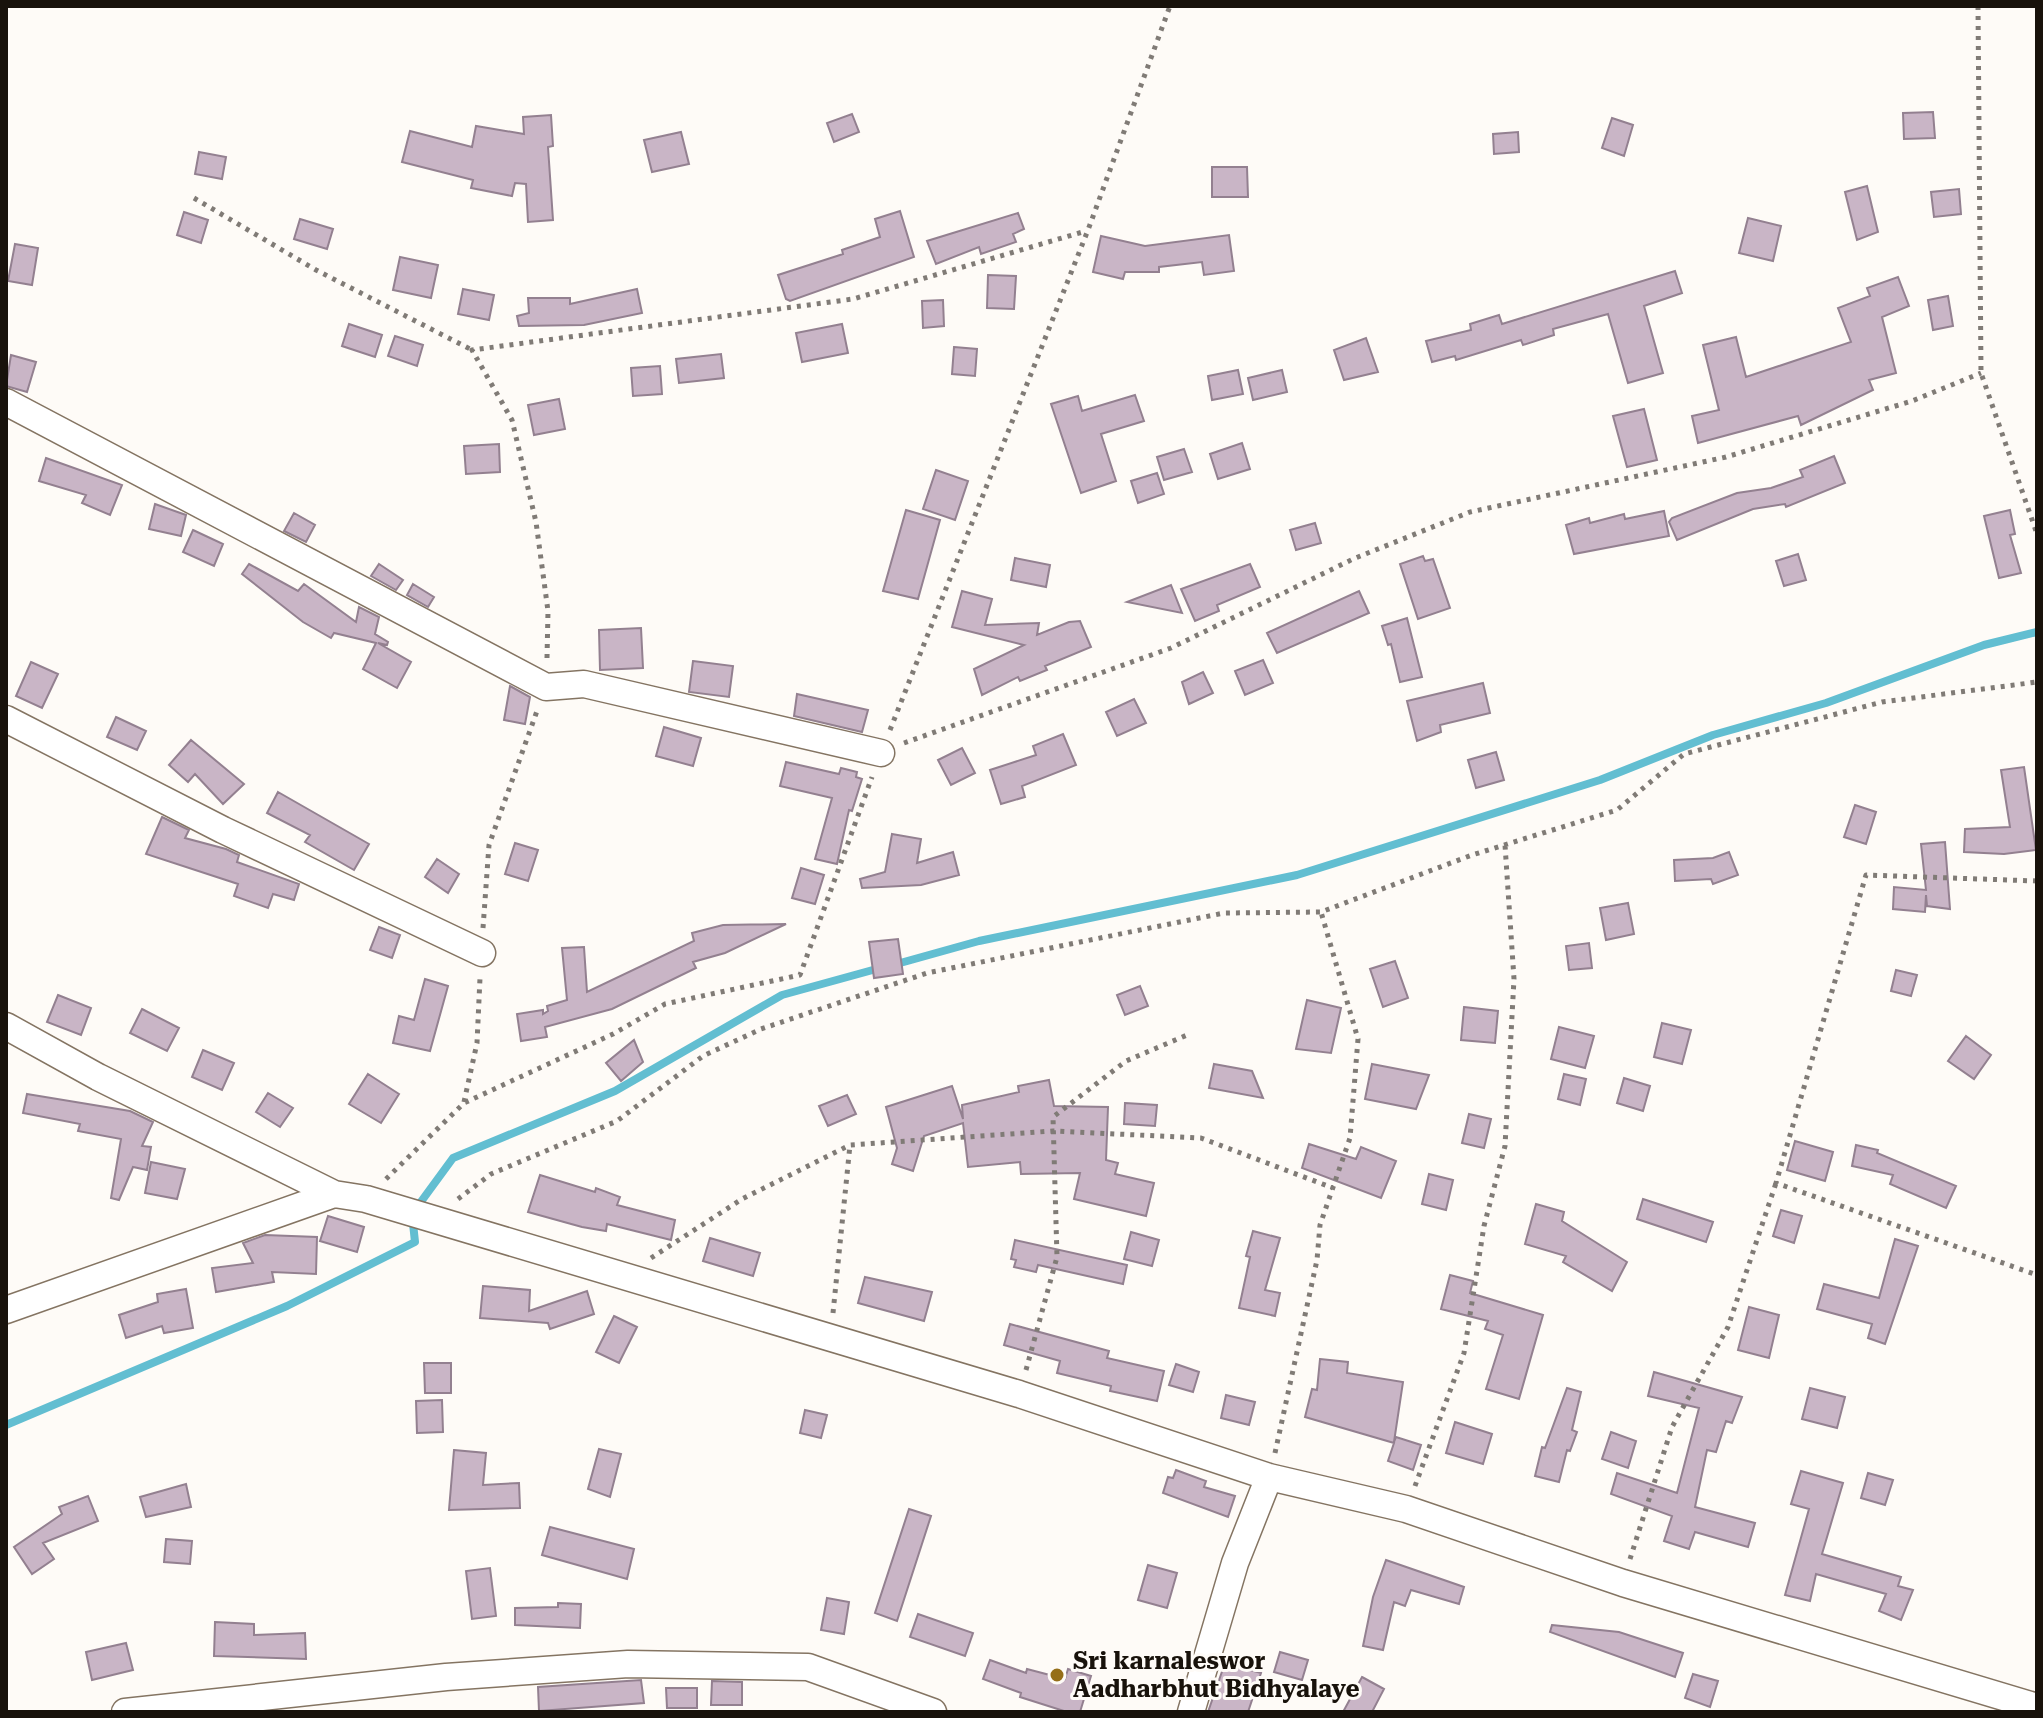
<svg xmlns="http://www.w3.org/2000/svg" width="2043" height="1718" font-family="'Roboto Serif',serif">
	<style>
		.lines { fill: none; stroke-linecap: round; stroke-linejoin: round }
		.stream { stroke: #62bed1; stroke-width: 8 }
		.building { fill: #c9b5c6; stroke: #938090; stroke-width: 2 }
		.minor-casing { stroke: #847462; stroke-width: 29 }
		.path { stroke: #807b76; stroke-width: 5; stroke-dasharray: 4 6; stroke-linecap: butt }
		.minor { stroke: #fff; stroke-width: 26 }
		.poi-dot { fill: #956e18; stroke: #fefbf7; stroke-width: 3 }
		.labels { text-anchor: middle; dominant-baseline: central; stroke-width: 6; stroke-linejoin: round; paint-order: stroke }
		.poi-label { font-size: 24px; font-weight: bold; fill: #18120b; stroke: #fefbf7; text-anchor: start }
	</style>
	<rect width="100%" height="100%" fill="#fefbf7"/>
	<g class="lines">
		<path class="stream" d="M893 965 979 941 1297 875 1600 780 1713 735 1826 703 1984 645 2037 632
			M6 1425 287 1306 415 1242 412 1214 453 1158 615 1091 782 995 880 968"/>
	</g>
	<path class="building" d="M1933 112 1935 138 1904 139 1903 113Z
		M852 114 859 132 834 142 827 123Z
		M551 115 553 146 548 147 553 220 528 222 526 184 515 183 512 196 471 188 473 180 402 162 410 131 472 147 476 126 524 134 523 117Z
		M1612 118 1633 125 1624 156 1602 148Z
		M681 132 689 164 652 172 644 140Z
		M1518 132 1519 152 1494 154 1493 134Z
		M199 152 226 157 222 179 195 174Z
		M1212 167H1247L1248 197H1212Z
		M1867 186 1878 232 1857 240 1845 192Z
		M1959 189 1961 214 1934 217 1931 192Z
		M900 211 914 257 790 301 786 299 778 275 843 254 842 250 880 237 875 219Z
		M184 212 208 220 201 243 177 235Z
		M1018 213 1024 229 1013 234 1016 242 981 254 979 247 936 264 927 241Z
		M1748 218 1781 226 1773 261 1739 253Z
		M300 219 333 229 327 249 294 239Z
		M1229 235 1234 271 1204 275 1202 262 1159 267V272H1125L1123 279 1093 272 1101 236 1145 246Z
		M15 244 38 248 32 285 8 281Z
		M400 257 438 265 431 298 393 290Z
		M1675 271 1682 293 1644 306 1663 373 1628 383 1608 314 1553 329 1554 335 1523 345 1521 340 1456 360 1455 356 1432 362 1426 341 1471 330 1470 324 1499 315 1502 324Z
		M988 275 1016 276 1014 309 987 308Z
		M1898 277 1909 306 1882 317 1896 373 1869 380 1873 390 1801 425 1798 416 1698 443 1692 416 1719 410 1703 345 1736 337 1746 377 1851 342 1838 308 1870 296 1867 288Z
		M463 289 494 295 489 320 458 314Z
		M637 289 642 313 584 325 519 326 517 316 529 313 528 298H570V304Z
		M1948 296 1953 326 1933 330 1928 300Z
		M943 300 944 326 923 328 922 301Z
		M349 324 382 335 375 357 342 346Z
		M842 324 848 353 802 362 796 333Z
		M395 336 423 345 417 366 388 356Z
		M1366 338 1378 372 1344 380 1334 350Z
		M954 347 977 349 975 376 952 374Z
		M721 354 724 378 679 383 676 359Z
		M11 355 36 362 27 392 6 386Z
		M660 366 662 394 633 396 631 368Z
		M1238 370 1243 394 1212 400 1208 376Z
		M1282 370 1287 392 1253 400 1248 378Z
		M1135 395 1144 421 1101 434 1116 481 1081 493 1051 404 1078 396 1082 411Z
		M559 399 565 429 534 435 528 405Z
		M1644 409 1657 460 1627 467 1613 416Z
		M1242 443 1250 469 1218 479 1210 454Z
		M499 444 500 472 466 474 464 446Z
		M1184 449 1192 472 1164 480 1157 457Z
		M1834 456 1845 483 1786 507 1785 504 1753 509 1677 540 1669 522 1672 518 1737 493 1771 488 1803 477 1800 470Z
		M46 458 122 485 110 515 82 503 86 495 39 481Z
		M936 470 968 481 955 520 923 509Z
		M1157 473 1164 494 1138 503 1131 481Z
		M155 504 186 515 181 536 149 529Z
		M906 510 940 520 918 599 883 591Z
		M2010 510 2015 534 2010 535 2021 573 1999 578 1984 516Z
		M1664 511 1669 536 1574 554 1566 525 1589 518 1590 523 1624 514 1625 519Z
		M294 513 315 525 306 542 284 531Z
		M1315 523 1321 543 1296 550 1290 530Z
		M193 530 223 544 214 566 183 552Z
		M1798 554 1806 580 1784 586 1776 561Z
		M1423 556 1425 561 1433 559 1450 608 1418 619 1400 564Z
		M1015 558 1050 565 1046 587 1011 580Z
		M249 564 298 591 304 584 356 622 359 607 379 617 375 634 388 642 387 645 378 643 411 662 397 688 363 669 376 643 334 633 331 638 303 622 242 574Z
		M379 564 403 580 396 590 371 576Z
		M1250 564 1260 587 1217 605 1219 611 1195 621 1181 589Z
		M413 584 434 597 428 607 407 595Z
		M1171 585 1182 613 1127 602Z
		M962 591 992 599 985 625 1039 623 1037 635 1069 622 1080 621 1091 647 1045 666 1047 670 1020 681 1018 677 982 695 974 669 1024 645 952 627Z
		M1359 591 1369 613 1277 653 1267 633Z
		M1407 618 1422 677 1400 682 1391 644 1388 645 1382 626Z
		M641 628 643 668 600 670 599 630Z
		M1263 660 1273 683 1245 695 1235 671Z
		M693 661 733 666 729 697 689 692Z
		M31 662 58 674 42 708 16 696Z
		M1203 672 1213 693 1189 704 1182 682Z
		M1483 683 1490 713 1440 725 1441 732 1417 741 1407 701Z
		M510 686 530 697 525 724 504 720Z
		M797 694 868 710 862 732 794 716Z
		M1134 699 1146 723 1117 736 1106 712Z
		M116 717 146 731 137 750 107 737Z
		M664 727 701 738 693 766 656 756Z
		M1063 734 1076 765 1022 786 1025 797 1001 804 990 770 1036 755 1033 746Z
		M191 740 244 784 223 804 195 774 188 782 169 765Z
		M962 748 975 773 951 785 938 760Z
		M1496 752 1504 780 1476 788 1468 760Z
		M786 762 839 774 841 768 857 772 856 777 862 779 852 811 849 810 837 864 815 859 832 798 780 786Z
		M2024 767 2036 850 2004 854 1964 852 1965 829 2010 827 2001 770Z
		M278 792 369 844 354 870 305 842 310 835 267 813Z
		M1855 805 1876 812 1866 844 1844 837Z
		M162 817 189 830 185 838 226 849 239 855 237 862 299 884 294 900 273 894 268 908 234 896 238 884 146 854Z
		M892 834 921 839 917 863 953 852 959 875 921 885 862 888 860 879 885 872Z
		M1945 842 1950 909 1927 906 1926 895 1925 912 1893 909 1894 887 1926 890 1921 844Z
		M515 843 538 850 528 881 505 874Z
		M1729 852 1738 875 1713 884 1711 879 1675 881 1674 860 1713 858Z
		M437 859 459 874 448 893 425 877Z
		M801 868 824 875 815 904 792 898Z
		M1628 903 1634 934 1606 940 1600 908Z
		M786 924 725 953 693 962 696 968 612 1009 545 1027 547 1037 521 1041 517 1014 543 1010V1014L548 1011 547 1006 567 1000 562 948 584 947 587 992 694 941 692 933 723 925Z
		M379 927 400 935 392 958 370 950Z
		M898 939 903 974 874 978 869 942Z
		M1589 943 1592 968 1569 970 1566 946Z
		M1395 961 1408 998 1383 1007 1370 969Z
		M1896 970 1917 975 1911 996 1891 991Z
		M425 979 448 986 430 1051 393 1043 399 1016 414 1020Z
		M1140 986 1148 1006 1125 1015 1117 995Z
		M58 995 91 1008 81 1035 47 1022Z
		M1307 1000 1341 1008 1331 1053 1296 1049Z
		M1464 1007 1498 1011 1495 1043 1461 1040Z
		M142 1009 179 1028 167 1051 130 1033Z
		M1662 1023 1691 1030 1682 1064 1654 1057Z
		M1559 1027 1594 1036 1585 1068 1551 1059Z
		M1966 1036 1991 1055 1974 1079 1948 1061Z
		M634 1040 643 1062 621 1081 606 1063Z
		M203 1050 234 1063 222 1090 192 1077Z
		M1214 1064 1252 1071 1263 1098 1209 1088Z
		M1372 1064 1429 1075 1416 1109 1365 1099Z
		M368 1074 399 1094 381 1123 349 1104Z
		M1564 1074 1586 1079 1580 1105 1558 1099Z
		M1624 1078 1650 1086 1643 1111 1617 1103Z
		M1049 1080 1054 1106 1108 1107 1106 1160 1118 1163 1115 1174 1154 1183 1146 1216 1074 1199 1080 1173 1021 1174 1020 1162 968 1167 963 1123 924 1136 913 1171 892 1164 897 1148 886 1107 952 1086 963 1119 962 1105 1019 1092 1018 1086Z
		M268 1093 293 1108 280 1127 256 1112Z
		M27 1094 130 1111 153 1122 142 1146 151 1147 147 1170 133 1167 119 1200 111 1198 121 1139 78 1131 80 1124 23 1113Z
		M847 1095 856 1114 828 1126 819 1106Z
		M1125 1103 1157 1105 1155 1126 1124 1124Z
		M1469 1114 1491 1119 1484 1148 1462 1143Z
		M1795 1141 1833 1152 1825 1181 1787 1170Z
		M1309 1144 1356 1159 1361 1147 1396 1161 1381 1198 1302 1168Z
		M1856 1145 1878 1150 1877 1153 1956 1186 1946 1208 1890 1184 1893 1175 1852 1166Z
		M151 1162 185 1169 177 1199 145 1193Z
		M1429 1174 1453 1180 1446 1210 1422 1204Z
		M540 1175 595 1192 596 1188 620 1197 617 1205 675 1220 671 1240 607 1224 606 1231 582 1227 528 1212Z
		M1643 1199 1713 1222 1706 1242 1637 1219Z
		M1536 1204 1564 1212 1562 1221 1627 1262 1612 1291 1563 1262 1566 1256 1525 1244Z
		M1781 1210 1802 1216 1794 1243 1773 1236Z
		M328 1216 364 1227 357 1252 320 1241Z
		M1253 1231 1280 1238 1265 1290 1280 1293 1275 1316 1239 1308 1250 1257 1246 1256Z
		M1131 1232 1159 1240 1152 1266 1124 1259Z
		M265 1235 317 1237 316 1274 272 1272 274 1282 216 1292 212 1268 253 1263 243 1243Z
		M710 1238 760 1253 753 1276 703 1261Z
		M1895 1239 1918 1246 1885 1344 1868 1338 1872 1324 1817 1309 1824 1284 1879 1298Z
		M1015 1240 1127 1265 1123 1284 1038 1265 1036 1272 1014 1267 1016 1260 1011 1259Z
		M1450 1275 1473 1281 1470 1293 1543 1315 1519 1399 1486 1389 1503 1335 1485 1329 1488 1321 1441 1309Z
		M865 1277 932 1292 924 1321 858 1303Z
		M483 1286 530 1290 529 1311 587 1291 594 1314 550 1329 548 1323 480 1318Z
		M186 1289 193 1328 164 1333 162 1326 126 1338 119 1315 158 1302 157 1294Z
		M1749 1307 1779 1315 1769 1358 1738 1350Z
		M614 1316 637 1327 619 1363 596 1352Z
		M1010 1324 1109 1351 1107 1358 1164 1371 1157 1401 1110 1391 1111 1386 1057 1373 1060 1361 1004 1345Z
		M1320 1359 1348 1362 1347 1373 1403 1382 1394 1442 1396 1437 1421 1445 1413 1470 1388 1461 1394 1443 1305 1417 1312 1389 1317 1390Z
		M424 1363H451V1393H425Z
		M1176 1364 1199 1372 1193 1392 1169 1385Z
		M1654 1372 1742 1397 1732 1423 1726 1421 1716 1452 1707 1450 1695 1507 1755 1523 1748 1547 1695 1532 1689 1549 1664 1541 1672 1516 1611 1494 1617 1473 1677 1493 1699 1408 1648 1396Z
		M1567 1388 1581 1392 1572 1430 1577 1432 1570 1451 1567 1450 1559 1482 1535 1476 1542 1447 1545 1448Z
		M1810 1388 1845 1397 1837 1428 1802 1419Z
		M1226 1395 1255 1402 1249 1425 1221 1418Z
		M442 1400 443 1432 417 1433 416 1401Z
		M805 1410 827 1415 821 1438 800 1433Z
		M1455 1422 1492 1434 1483 1464 1446 1453Z
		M1611 1432 1636 1441 1628 1468 1602 1459Z
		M599 1449 621 1454 610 1497 588 1489Z
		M454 1450 486 1453 483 1485 519 1483 520 1508 449 1510Z
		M1176 1470 1206 1481 1204 1487 1235 1496 1228 1517 1163 1493 1168 1477 1173 1478Z
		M1801 1471 1843 1483 1822 1554 1901 1577 1898 1586 1913 1590 1901 1620 1879 1611 1886 1594 1816 1574 1810 1601 1785 1595 1809 1509 1791 1504Z
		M1868 1473 1893 1480 1885 1505 1861 1498Z
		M186 1484 191 1507 146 1517 140 1497Z
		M88 1496 98 1521 43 1543 54 1559 32 1574 14 1547 62 1514 59 1507Z
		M909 1509 931 1516 897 1621 875 1613Z
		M550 1527 634 1549 627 1579 542 1555Z
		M166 1539 192 1541 190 1564 164 1562Z
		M1386 1560 1464 1587 1459 1604 1411 1590 1405 1606 1394 1602 1383 1650 1363 1646 1373 1597Z
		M1148 1565 1177 1573 1167 1608 1138 1600Z
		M490 1568 496 1616 472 1619 466 1571Z
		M827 1598 849 1602 844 1634 821 1630Z
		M558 1603 581 1604 580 1628 515 1625V1608L558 1607Z
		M918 1614 973 1633 965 1656 910 1637Z
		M215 1622 254 1624V1635L305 1633 306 1659 214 1656Z
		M1552 1625 1619 1632 1683 1653 1675 1677 1550 1632Z
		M126 1643 133 1670 92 1680 86 1652Z
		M1280 1652 1308 1660 1302 1680 1274 1672Z
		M990 1660 1026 1673 1027 1669 1065 1679 1068 1669 1091 1676 1080 1712H1067L1020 1697 1021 1693 983 1679Z
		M1225 1663 1261 1673 1248 1712H1208Z
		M1693 1674 1718 1681 1710 1707 1685 1698Z
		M1362 1677 1384 1689 1372 1712H1343Z
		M641 1680 644 1703 539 1711 538 1687Z
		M712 1681 742 1682V1705H711Z
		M666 1688H697V1708H667Z"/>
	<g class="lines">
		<defs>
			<path id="minor" d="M6 402 546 687 584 684 881 753
				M6 719 223 830 482 953
				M6 1026 98 1077 334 1194 366 1199 1019 1394 1269 1477 1406 1509 1623 1583 2037 1707
				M6 1310 334 1194
				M125 1712 446 1677 628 1664 808 1667 933 1712
				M1191 1712 1235 1563 1269 1477"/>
		</defs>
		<use href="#minor" class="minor-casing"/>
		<path class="path" d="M1978 6 1981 373 2037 534
			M194 198 316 270 472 350
			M547 658 548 611 536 522 512 420 472 350 853 299 1086 231
			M890 730 1088 230 1170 6
			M904 743 1171 648 1353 559 1470 512 1726 457 1912 401 1981 373
			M2037 881 1866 875 1776 1183 2037 1275
			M483 928 489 845 537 711
			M464 1102 477 1043 480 978
			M386 1179 464 1103 613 1034 665 1004 800 975 872 777
			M458 1199 491 1174 617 1121 703 1056 761 1029 927 973 1224 913 1321 912 1472 855 1617 810 1684 754 1882 702 2037 682
			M651 1258 742 1199 850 1145 1053 1131 1201 1138 1333 1188
			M833 1313 850 1145
			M1026 1370 1057 1257 1053 1117 1126 1061 1187 1035
			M1275 1453 1317 1260 1320 1225 1350 1138 1358 1039 1321 912
			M1415 1486 1464 1353 1484 1226 1505 1146 1514 979 1505 845
			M1630 1559 1672 1427 1728 1327 1776 1183"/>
		<use href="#minor" class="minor"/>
	</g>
	<circle class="poi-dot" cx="1057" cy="1675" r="8"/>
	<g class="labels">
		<g class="poi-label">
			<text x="1073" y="1661">Sri karnaleswor<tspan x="1073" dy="28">Aadharbhut Bidhyalaye</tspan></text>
		</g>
	</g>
	<rect width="2043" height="1718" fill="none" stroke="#18120b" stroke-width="16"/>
</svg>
